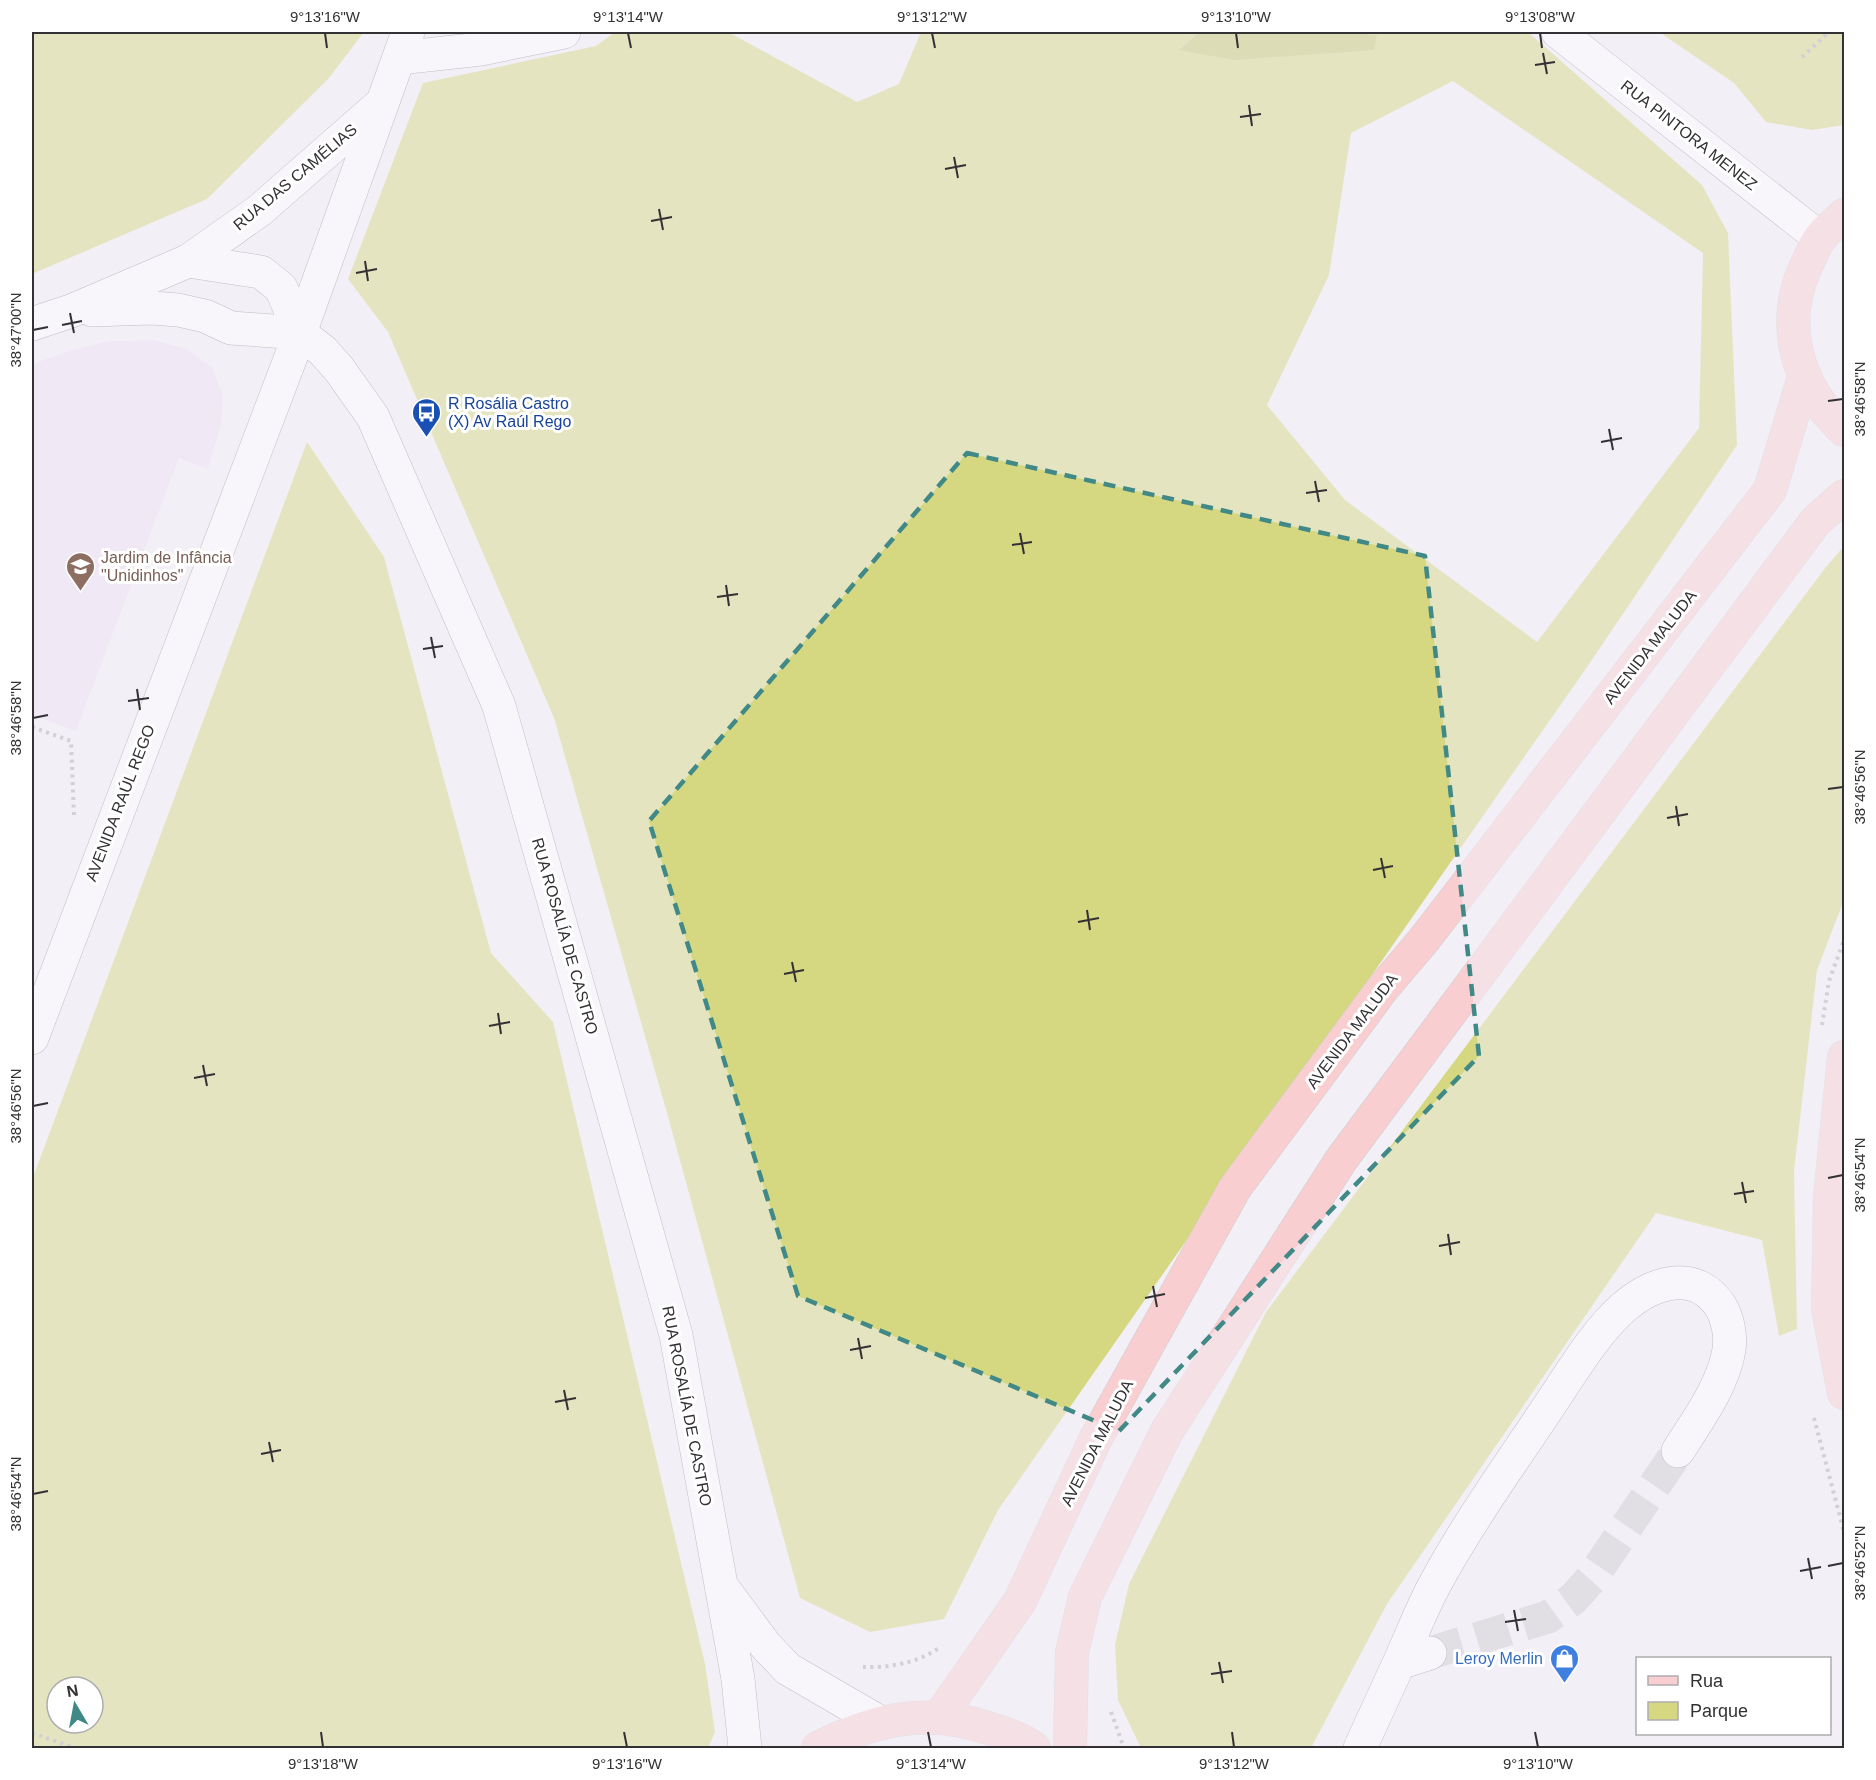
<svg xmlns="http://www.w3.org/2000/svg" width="1876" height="1780" font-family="Arial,sans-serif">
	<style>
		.education { fill: #f0e1f5 }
		.green { fill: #d5d881; fill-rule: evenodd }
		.forest { fill: #c2c56c }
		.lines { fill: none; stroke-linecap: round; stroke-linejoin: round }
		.minor-tunnel { stroke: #cdc9cf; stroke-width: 33; stroke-dasharray: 33 16; stroke-linecap: butt }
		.minor-casing { stroke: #87848a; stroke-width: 34 }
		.major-casing { stroke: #cecece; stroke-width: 34 }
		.path { stroke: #aca9af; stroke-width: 4; stroke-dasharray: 3 4.5; stroke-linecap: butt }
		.minor { stroke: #fff; stroke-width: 33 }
		.major { stroke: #f9ced0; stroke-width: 33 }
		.marked { fill: none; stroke: #418987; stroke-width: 4.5; stroke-dasharray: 12 8; stroke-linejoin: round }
		.ticks { fill: none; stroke: #333134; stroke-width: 2 }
		.labels { text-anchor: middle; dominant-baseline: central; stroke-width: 6; stroke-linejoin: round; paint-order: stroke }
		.street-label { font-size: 16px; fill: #333134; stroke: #fff }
		.transit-label { font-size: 16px; fill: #164399; stroke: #fff; text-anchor: start }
		.education-label { font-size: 16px; fill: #785e54; stroke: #fff; text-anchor: start }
		.shop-label { font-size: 16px; fill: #366cbe; stroke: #fff; text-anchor: end }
		.neatline { fill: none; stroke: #333134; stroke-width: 2 }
		.ticks-label { font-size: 15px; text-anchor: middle; fill: #333134 }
	</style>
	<rect width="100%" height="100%" fill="#f3eff6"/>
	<path class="education" d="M154 340 186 349 212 367 223 395 221 425 208 469 179 458 76 731 32 715V364L72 350 110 341Z"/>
	<path class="green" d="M32 32H364L329 78 207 199 32 274Z
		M615 32H728L857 102 899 84 921 32H1199L1180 49 1377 35 1346 32H1528L1702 185 1728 233 1737 445 1585 670 998 1510 944 1619 870 1632 800 1598 667 1113 554 718 388 332 348 279 423 83 596 46ZM1453 81 1703 253 1699 428 1537 642 1345 500 1267 405 1329 275 1351 133Z
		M1659 32H1844V125L1812 130 1766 122 1734 83Z
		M307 442 384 557 491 953 553 1022 705 1664 715 1732 708 1748H32V1180ZM57 1687H93V1723H57Z
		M1844 546V900L1817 970 1794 1171 1797 1329 1779 1336 1762 1240 1656 1213 1387 1604 1311 1748H1141L1118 1700 1115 1645 1129 1584 1266 1312 1826 567Z"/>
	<path class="forest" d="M1199 32H1346L1377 35 1374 50 1234 60 1179 50Z"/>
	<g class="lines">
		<path class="minor-tunnel" d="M1430 1653 1548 1617 1573 1599 1591 1579 1678 1451"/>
		<defs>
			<path id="minor" d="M1558 32 1820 238
				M399 58 481 49 564 32
				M188 261 261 272 281 288 300 333 323 351 339 369 373 417 499 706 676 1335 738 1679 745 1748
				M92 310 152 308 178 310 205 316 231 328 300 333
				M32 324 71 311 188 261 260 210 381 104
				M32 1038 300 333 408 32
				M726 1592 766 1646 788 1669 881 1723
				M1430 1653 1399 1663C1411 1637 1421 1610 1435 1584 1468 1523 1509 1466 1547 1409 1569 1377 1594 1333 1624 1307 1653 1282 1696 1268 1721 1307 1728 1319 1731 1336 1729 1350 1723 1386 1697 1421 1678 1451
				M1360 1748 1399 1663"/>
			<path id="major" d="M1844 215C1837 222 1827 229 1821 237 1815 244 1812 254 1808 262 1778 322 1796 386 1844 430
				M1844 1057 1830 1197 1828 1309 1844 1393
				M940 1716 1020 1601 1096 1438 1235 1188 1383 988 1423 941 1770 490 1804 377
				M818 1748C875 1719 926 1707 988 1728 1005 1734 1020 1738 1034 1748
				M1070 1748 1072 1652 1085 1597 1167 1431 1341 1160 1815 522 1844 496"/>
		</defs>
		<use href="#minor" class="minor-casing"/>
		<use href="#major" class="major-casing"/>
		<path class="path" d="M1802 57 1829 32
			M32 727 71 741 74 816
			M1822 1025 1829 981 1844 940
			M1814 1418 1844 1532
			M863 1667C888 1668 918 1663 939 1648
			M1111 1712 1124 1748
			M32 1733 75 1748
			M32 1745 33 1748"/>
		<use href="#minor" class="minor"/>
		<use href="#major" class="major"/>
	</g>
	<path d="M0 0H1876V1780H0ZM967 453 1425 556 1479 1056 1119 1431 798 1296 649 821Z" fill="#f3eff6" fill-opacity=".55" fill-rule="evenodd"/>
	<path class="marked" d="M967 453 1425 556 1479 1056 1119 1431 798 1296 649 821Z"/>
	<path class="ticks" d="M325 33 327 48M628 33 631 48M932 33 935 48M1236 33 1238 48M1540 33 1542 48M1543 53 1547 74M1535 65 1555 62M1249 105 1252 126M1240 117 1261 114M954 157 958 178M945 169 966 165M659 209 663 230M651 221 672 217M365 261 368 281M356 273 377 269M70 313 74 333M62 325 82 321M33 330 48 327M1828 401 1843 399M1609 429 1613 450M1601 442 1622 438M1315 481 1319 502M1306 493 1327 490M1020 533 1024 554M1012 545 1032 542M726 585 729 606M717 597 738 594M431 637 435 658M423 649 443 646M137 689 140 710M128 701 149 698M33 718 48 715M1828 789 1843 787M1676 806 1679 826M1667 818 1688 814M1381 858 1385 878M1373 870 1393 866M1087 910 1090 930M1078 922 1099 918M792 962 796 982M784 974 804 970M498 1013 501 1034M489 1026 510 1022M203 1065 207 1086M194 1078 215 1074M33 1106 48 1103M1828 1178 1843 1175M1742 1182 1746 1203M1734 1194 1754 1191M1448 1234 1451 1255M1439 1246 1460 1242M1153 1286 1157 1307M1145 1298 1165 1294M858 1338 862 1359M850 1350 871 1346M564 1390 568 1410M555 1402 576 1398M269 1442 273 1462M261 1454 281 1450M33 1494 48 1491M1808 1558 1812 1579M1828 1566 1843 1563M1800 1571 1821 1567M1514 1610 1518 1631M1505 1622 1526 1619M1219 1662 1223 1683M1211 1674 1232 1671M321 1732 323 1747M624 1732 627 1747M928 1732 931 1747M1232 1732 1234 1747M1535 1732 1538 1747"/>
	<defs>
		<symbol id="bus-pin" viewBox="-11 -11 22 30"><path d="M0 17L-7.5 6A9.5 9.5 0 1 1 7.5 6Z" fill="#1a4fb4" stroke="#fff"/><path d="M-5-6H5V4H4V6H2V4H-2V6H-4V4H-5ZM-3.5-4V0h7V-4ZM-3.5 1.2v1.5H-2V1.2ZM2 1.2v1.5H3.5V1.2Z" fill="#fff"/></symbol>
		<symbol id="school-pin" viewBox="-11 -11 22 30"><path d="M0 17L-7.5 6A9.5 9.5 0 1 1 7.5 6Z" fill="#8d6e63" stroke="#fff"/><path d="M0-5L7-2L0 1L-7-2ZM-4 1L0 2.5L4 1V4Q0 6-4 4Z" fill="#fff"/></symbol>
		<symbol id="shop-pin" viewBox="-11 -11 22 30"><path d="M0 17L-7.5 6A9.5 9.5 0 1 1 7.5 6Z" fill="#3f7fe0" stroke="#fff"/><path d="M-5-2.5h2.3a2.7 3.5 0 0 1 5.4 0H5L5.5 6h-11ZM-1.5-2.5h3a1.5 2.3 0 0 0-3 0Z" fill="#fff"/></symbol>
	</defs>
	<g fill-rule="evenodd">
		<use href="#bus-pin" x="410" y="396" width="33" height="45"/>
		<use href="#school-pin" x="64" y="550" width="33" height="45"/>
		<use href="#shop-pin" x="1548" y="1642" width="33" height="45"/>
	</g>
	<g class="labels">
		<g class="street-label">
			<text transform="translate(1689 135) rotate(38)">RUA PINTORA MENEZ</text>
			<text transform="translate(295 177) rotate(-40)">RUA DAS CAMÉLIAS</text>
			<text transform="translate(1650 647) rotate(-52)">AVENIDA MALUDA</text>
			<text transform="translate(120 803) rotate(-69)">AVENIDA RAÚL REGO</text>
			<text transform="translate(565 936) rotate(74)">RUA ROSALÍA DE CASTRO</text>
			<text transform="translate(1352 1031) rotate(-53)">AVENIDA MALUDA</text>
			<text transform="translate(687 1406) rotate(79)">RUA ROSALÍA DE CASTRO</text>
			<text transform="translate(1097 1443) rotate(-63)">AVENIDA MALUDA</text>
		</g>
		<g class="transit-label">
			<text x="448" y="403">R Rosália Castro<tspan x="448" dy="18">(X) Av Raúl Rego</tspan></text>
		</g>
		<g class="education-label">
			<text x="101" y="557">Jardim de Infância<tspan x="101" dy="18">"Unidinhos"</tspan></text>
		</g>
		<g class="shop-label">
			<text x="1543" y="1658">Leroy Merlin</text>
		</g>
	</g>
	<rect width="1876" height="1780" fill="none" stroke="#ffffff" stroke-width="66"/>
	<rect x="1636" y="1657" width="195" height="78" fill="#ffffff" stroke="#adadae" stroke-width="1.5"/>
	<rect x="1648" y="1676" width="30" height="9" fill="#f9ced0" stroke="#adadae" stroke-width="1.5"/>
	<text x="1690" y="1687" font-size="18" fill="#333134">Rua</text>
	<rect x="1648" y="1702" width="30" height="18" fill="#d5d881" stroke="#adadae" stroke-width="1.5"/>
	<text x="1690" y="1717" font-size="18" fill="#333134">Parque</text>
	<g transform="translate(75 1705) rotate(350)"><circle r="28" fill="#ffffff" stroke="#adadae" stroke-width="1.5"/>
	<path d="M0-4.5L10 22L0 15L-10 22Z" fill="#418987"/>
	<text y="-9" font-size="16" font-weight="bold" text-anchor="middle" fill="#333134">N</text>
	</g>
	<rect x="33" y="33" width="1810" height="1714" class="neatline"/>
	<g class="ticks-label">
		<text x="325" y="22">9°13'16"W</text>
		<text x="628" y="22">9°13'14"W</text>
		<text x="932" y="22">9°13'12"W</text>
		<text x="1236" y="22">9°13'10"W</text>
		<text x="1540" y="22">9°13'08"W</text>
		<text transform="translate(16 330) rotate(-90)" y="5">38°47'00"N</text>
		<text transform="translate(1860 399) rotate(-90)" y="5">38°46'58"N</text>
		<text transform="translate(16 718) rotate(-90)" y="5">38°46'58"N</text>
		<text transform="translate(1860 787) rotate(-90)" y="5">38°46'56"N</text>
		<text transform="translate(16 1106) rotate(-90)" y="5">38°46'56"N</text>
		<text transform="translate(1860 1175) rotate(-90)" y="5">38°46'54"N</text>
		<text transform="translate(16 1494) rotate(-90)" y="5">38°46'54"N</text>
		<text transform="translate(1860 1563) rotate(-90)" y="5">38°46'52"N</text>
		<text x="323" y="1769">9°13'18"W</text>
		<text x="627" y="1769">9°13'16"W</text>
		<text x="931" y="1769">9°13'14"W</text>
		<text x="1234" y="1769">9°13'12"W</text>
		<text x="1538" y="1769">9°13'10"W</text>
	</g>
</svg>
